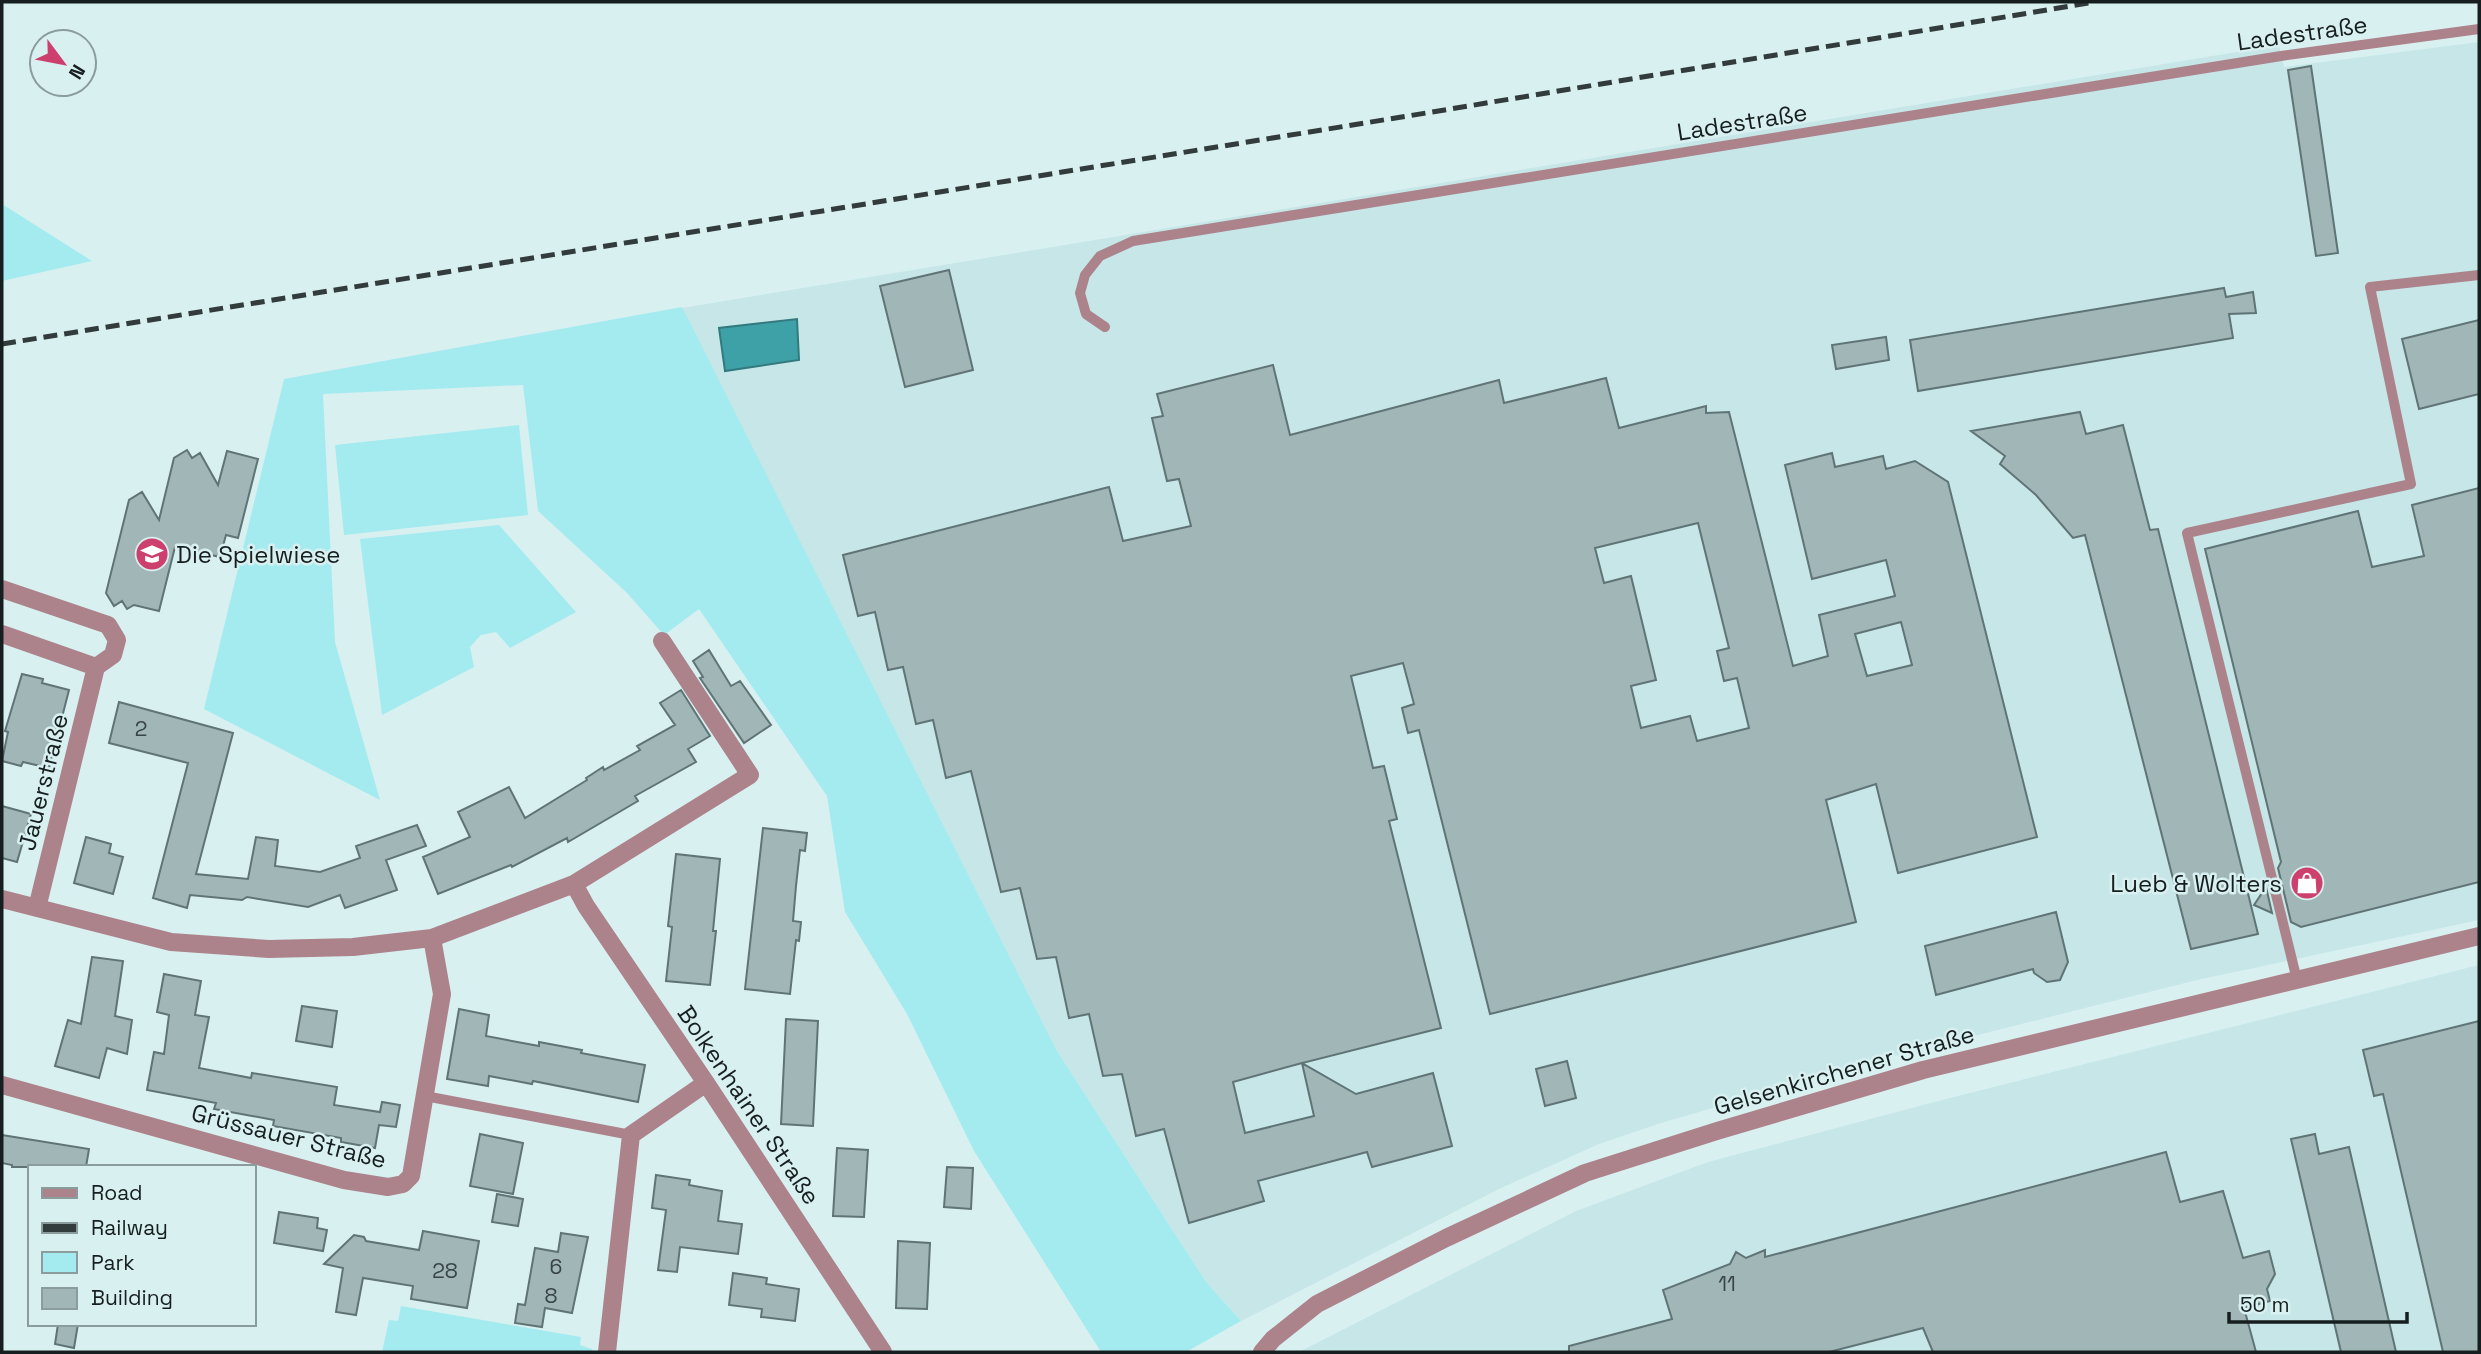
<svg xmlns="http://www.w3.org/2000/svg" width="2481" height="1354" font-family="'Space Grotesk',sans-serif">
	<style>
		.built { fill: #c6e6e8 }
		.green { fill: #a4ebef }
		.water { fill: #3ea1a7; stroke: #327a7e; stroke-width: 2 }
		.building { fill: #a0b6b7; stroke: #607475; stroke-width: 2; fill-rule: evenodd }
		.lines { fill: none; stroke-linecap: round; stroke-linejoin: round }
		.lane { stroke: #ac838b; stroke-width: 10 }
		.street { stroke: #ac838b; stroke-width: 18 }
		.rail { stroke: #323c3d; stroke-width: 5; stroke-dasharray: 14 7; stroke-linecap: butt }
		.labels { text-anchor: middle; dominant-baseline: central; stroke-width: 5; stroke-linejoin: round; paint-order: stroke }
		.number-label { font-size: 21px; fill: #384445 }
		.street-label { font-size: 24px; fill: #161e1f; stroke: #d9f0f1 }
		.poi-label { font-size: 24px; fill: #161e1f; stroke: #d9f0f1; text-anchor: start }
	</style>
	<rect width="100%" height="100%" fill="#d9f0f1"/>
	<path class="built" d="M2479 42V920L2197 980 2081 1009 1887 1058 1661 1123 1599 1144 1499 1189 1241 1321 1206 1282 1057 1051 682 308 2279 45 2284 67Z
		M2479 965V1352H1299L1576 1211 1708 1162 1942 1100Z"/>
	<path class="green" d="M2 204 92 261 2 281Z
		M682 307 1057 1051 1206 1282 1241 1321 1186 1352H1101L974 1151 907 1014 845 912 827 796 699 609 664 635 627 593 538 511 523 385 323 394 335 642 380 800 204 709 284 379Z
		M519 425 528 515 344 535 335 445Z
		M499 525 576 612 510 648 496 632 481 635 470 647 474 667 382 715 360 539Z
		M401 1306 581 1337 580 1345 592 1349 593 1352H382L389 1320 398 1321Z"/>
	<path class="water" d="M797 319 799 360 725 371 719 328Z"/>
	<path class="building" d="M2311 66 2338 253 2316 256 2288 70Z
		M949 270 973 370 905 387 880 286Z
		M2224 288 2226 297 2253 292 2256 313 2229 314 2233 338 1918 391 1910 340Z
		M2479 320V394L2419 409 2402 339Z
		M1886 337 1889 360 1836 369 1832 345Z
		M1273 365 1290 435 1499 380 1504 403 1606 378 1619 428 1706 406V413L1729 412 1793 666 1828 656 1819 615 1895 596 1886 560 1812 579 1785 465 1832 453 1835 467 1883 456 1886 469 1915 461 1948 482 2037 837 1898 873 1876 784 1826 800 1856 922 1490 1014 1419 730 1408 733 1402 708 1414 704 1403 663 1351 676 1373 768 1384 766 1397 819 1389 821 1441 1028 1302 1063 1356 1094 1433 1073 1452 1146 1372 1167 1367 1152 1258 1181 1264 1201 1189 1223 1164 1129 1136 1136 1122 1074 1103 1076 1089 1014 1069 1018 1056 957 1037 959 1020 888 1001 892 971 771 946 778 933 720 916 724 903 667 888 670 875 612 858 616 843 555 1109 487 1123 541 1191 526 1179 479 1167 481 1152 418 1163 416 1157 394ZM1698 523 1729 648 1717 651 1724 681 1737 678 1749 728 1697 741 1690 716 1641 728 1631 686 1656 680 1631 576 1604 583 1595 548ZM1901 622 1912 665 1867 676 1855 634ZM1302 1063 1314 1116 1245 1133 1233 1082Z
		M2080 412 2086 434 2123 425 2150 530 2158 529 2258 934 2191 949 2085 535 2073 538 2036 495 2000 464 2005 456 1971 431Z
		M187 450 192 458 200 453 218 485 227 451 258 459 238 538 226 535 220 557 175 547 159 611 134 605 127 609 122 601 114 606 106 593 129 500 142 492 159 520 174 458Z
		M2479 488V882L2301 927 2291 922 2278 868 2281 862 2205 549 2358 511 2372 567 2424 556 2412 505Z
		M709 650 731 686 740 681 771 725 744 743 700 678 703 677 693 661Z
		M22 674 43 679 42 683 69 690 49 768 23 762 21 766 2 761 8 732 5 731Z
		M681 690 710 736 688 749 696 762 635 796 638 801 568 842 567 838 512 867 511 865 438 894 423 857 470 837 458 812 509 787 525 818 587 780 586 778 603 767 604 770 640 750 637 746 675 725 660 703Z
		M119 702 233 733 196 874 248 879 256 837 278 840 275 866 320 872 360 858 356 846 417 825 426 846 386 860 397 890 345 908 340 895 308 907 247 897 242 900 190 895 187 908 153 898 188 763 109 743Z
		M2 806 31 814 17 862 2 858Z
		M763 828 807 833 805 851 800 850 796 886 793 921 801 922 799 941 796 940 790 994 745 989Z
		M86 837 111 844 109 853 123 857 113 894 74 883Z
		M676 854 720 859 713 931H716L710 985 666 981 672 927 668 926Z
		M2266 887 2272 913 2254 905Z
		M2056 912 2068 962 2060 980 2047 982 2034 973 2033 969 1936 995 1925 946Z
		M92 957 123 961 115 1016 132 1020 127 1054 107 1048 99 1078 55 1066 68 1020 81 1024Z
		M164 974 201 981 195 1015 209 1017 199 1068 251 1078 252 1073 337 1087 334 1105 380 1112 382 1102 400 1105 396 1127 379 1125 375 1148 341 1142V1138L273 1126 274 1120 214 1109 216 1103 147 1090 154 1052 164 1054 169 1015 157 1012Z
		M302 1006 337 1011 332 1047 296 1041Z
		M459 1009 489 1015 486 1036 539 1046V1042L582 1050 581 1053 645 1065 638 1102 533 1081 532 1084 489 1076 488 1086 447 1079Z
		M786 1019 818 1021 813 1126 781 1124Z
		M2479 1021V1352H2443L2383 1094 2374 1096 2363 1050Z
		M1567 1061 1576 1098 1545 1106 1536 1069Z
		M480 1134 523 1143 513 1194 470 1186Z
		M2315 1134 2319 1154 2349 1147 2396 1352H2341L2291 1139Z
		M2 1135 89 1149 86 1167H12V1165L2 1163Z
		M837 1148 868 1150 864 1217 833 1216Z
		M2166 1152 2180 1202 2223 1191 2243 1258 2269 1251 2275 1274 2267 1289 2270 1301 2244 1308 2256 1352H1933L1923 1328 1829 1352H1569V1346L1672 1319 1663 1290 1730 1264 1736 1252 1746 1258 1765 1250V1257Z
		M947 1167 973 1168 971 1209 944 1207Z
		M656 1175 690 1180 689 1185 722 1191 718 1221 742 1224 738 1254 680 1247 677 1272 658 1270 666 1210 652 1208Z
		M497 1194 523 1199 518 1226 492 1222Z
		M279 1212 318 1218 317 1228 327 1230 323 1251 274 1243Z
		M423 1231 479 1241 467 1308 411 1299 413 1286 363 1278 356 1315 336 1312 343 1268 324 1264 354 1235 364 1237 366 1241 419 1250Z
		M561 1233 588 1237 572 1313 545 1308 542 1327 515 1323 518 1304 525 1305 535 1248 558 1252Z
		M898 1241 930 1243 927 1309 896 1308Z
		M733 1273 767 1278 766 1284 799 1289 795 1321 761 1317 762 1309 729 1305Z
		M58 1324H78L74 1348 55 1344Z"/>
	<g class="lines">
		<path class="lane" d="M1105 327 1086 314 1080 293 1085 275 1100 256 1133 241 2281 56 2479 29
			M2297 980 2187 533 2411 484 2370 287 2479 275
			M425 1096 631 1135"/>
		<path class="street" d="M2 589 108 625 117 640 113 655 96 667 37 908
			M2 634 96 667
			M574 884 750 775 662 641
			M2 899 171 942 269 949 353 947 432 938 574 884 586 906 706 1083 883 1352
			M2 1085 344 1180 388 1187 403 1184 411 1176 442 994 432 938
			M607 1352 631 1135 706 1083
			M1262 1352 1273 1339 1317 1304 1446 1238 1585 1173 1717 1131 1923 1070 2479 936"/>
		<path class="rail" d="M2 344 1408 116 2095 2"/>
	</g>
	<defs>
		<symbol id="school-disc" viewBox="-11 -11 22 22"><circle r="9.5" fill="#cd406d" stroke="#d9f0f1"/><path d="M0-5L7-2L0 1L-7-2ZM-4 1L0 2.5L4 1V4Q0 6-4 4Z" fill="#fff"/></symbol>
		<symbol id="shop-disc" viewBox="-11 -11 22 22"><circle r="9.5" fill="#cd406d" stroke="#d9f0f1"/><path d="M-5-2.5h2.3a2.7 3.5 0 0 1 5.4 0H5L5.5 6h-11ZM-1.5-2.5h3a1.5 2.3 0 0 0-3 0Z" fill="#fff"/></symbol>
	</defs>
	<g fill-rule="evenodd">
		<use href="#school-disc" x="133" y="535" width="38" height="38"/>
		<use href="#shop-disc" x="2288" y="864" width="38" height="38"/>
	</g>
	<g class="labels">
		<g class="number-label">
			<text x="141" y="728">2</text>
			<text x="556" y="1266">6</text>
			<text x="445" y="1270">28</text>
			<text x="1727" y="1283">11</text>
			<text x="551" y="1295">8</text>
		</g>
		<g class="street-label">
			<text transform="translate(2302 33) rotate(-8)">Ladestraße</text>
			<text transform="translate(1742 122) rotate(-9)">Ladestraße</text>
			<text transform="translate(43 782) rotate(-76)">Jauerstraße</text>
			<text transform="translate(1844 1070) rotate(-16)">Gelsenkirchener Straße</text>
			<text transform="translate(749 1105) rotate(56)">Bolkenhainer Straße</text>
			<text transform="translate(289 1136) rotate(14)">Grüssauer Straße</text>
		</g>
		<g class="poi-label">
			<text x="176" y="554">Die Spielwiese</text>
			<text x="2282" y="883" text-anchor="end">Lueb &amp; Wolters</text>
		</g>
	</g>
	<rect width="2481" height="1354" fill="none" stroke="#161e1f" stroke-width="7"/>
	<rect x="28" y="1165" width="228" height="161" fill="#d9f0f1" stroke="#8b9c9d" stroke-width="2"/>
	<rect x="42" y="1188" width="35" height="10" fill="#ac838b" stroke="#8b9c9d" stroke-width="2"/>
	<text x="91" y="1200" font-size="21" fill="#161e1f">Road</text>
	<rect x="42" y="1223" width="35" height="10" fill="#323c3d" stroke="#8b9c9d" stroke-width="2"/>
	<text x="91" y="1235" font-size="21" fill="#161e1f">Railway</text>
	<rect x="42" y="1252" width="35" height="21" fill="#a4ebef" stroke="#8b9c9d" stroke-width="2"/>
	<text x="91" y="1270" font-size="21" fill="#161e1f">Park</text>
	<rect x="42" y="1288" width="35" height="21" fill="#a0b6b7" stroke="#8b9c9d" stroke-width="2"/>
	<text x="91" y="1305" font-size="21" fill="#161e1f">Building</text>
	<g transform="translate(63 63) rotate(122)"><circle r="33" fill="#d9f0f1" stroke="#8b9c9d" stroke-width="2"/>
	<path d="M0-5L12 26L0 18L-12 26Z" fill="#cd406d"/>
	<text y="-10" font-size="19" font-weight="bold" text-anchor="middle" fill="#161e1f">N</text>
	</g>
	<path d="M2229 1312v10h178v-10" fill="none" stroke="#161e1f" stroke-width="3.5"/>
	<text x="2240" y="1312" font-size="21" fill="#161e1f" stroke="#d9f0f1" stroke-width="5" paint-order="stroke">50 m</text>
</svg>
